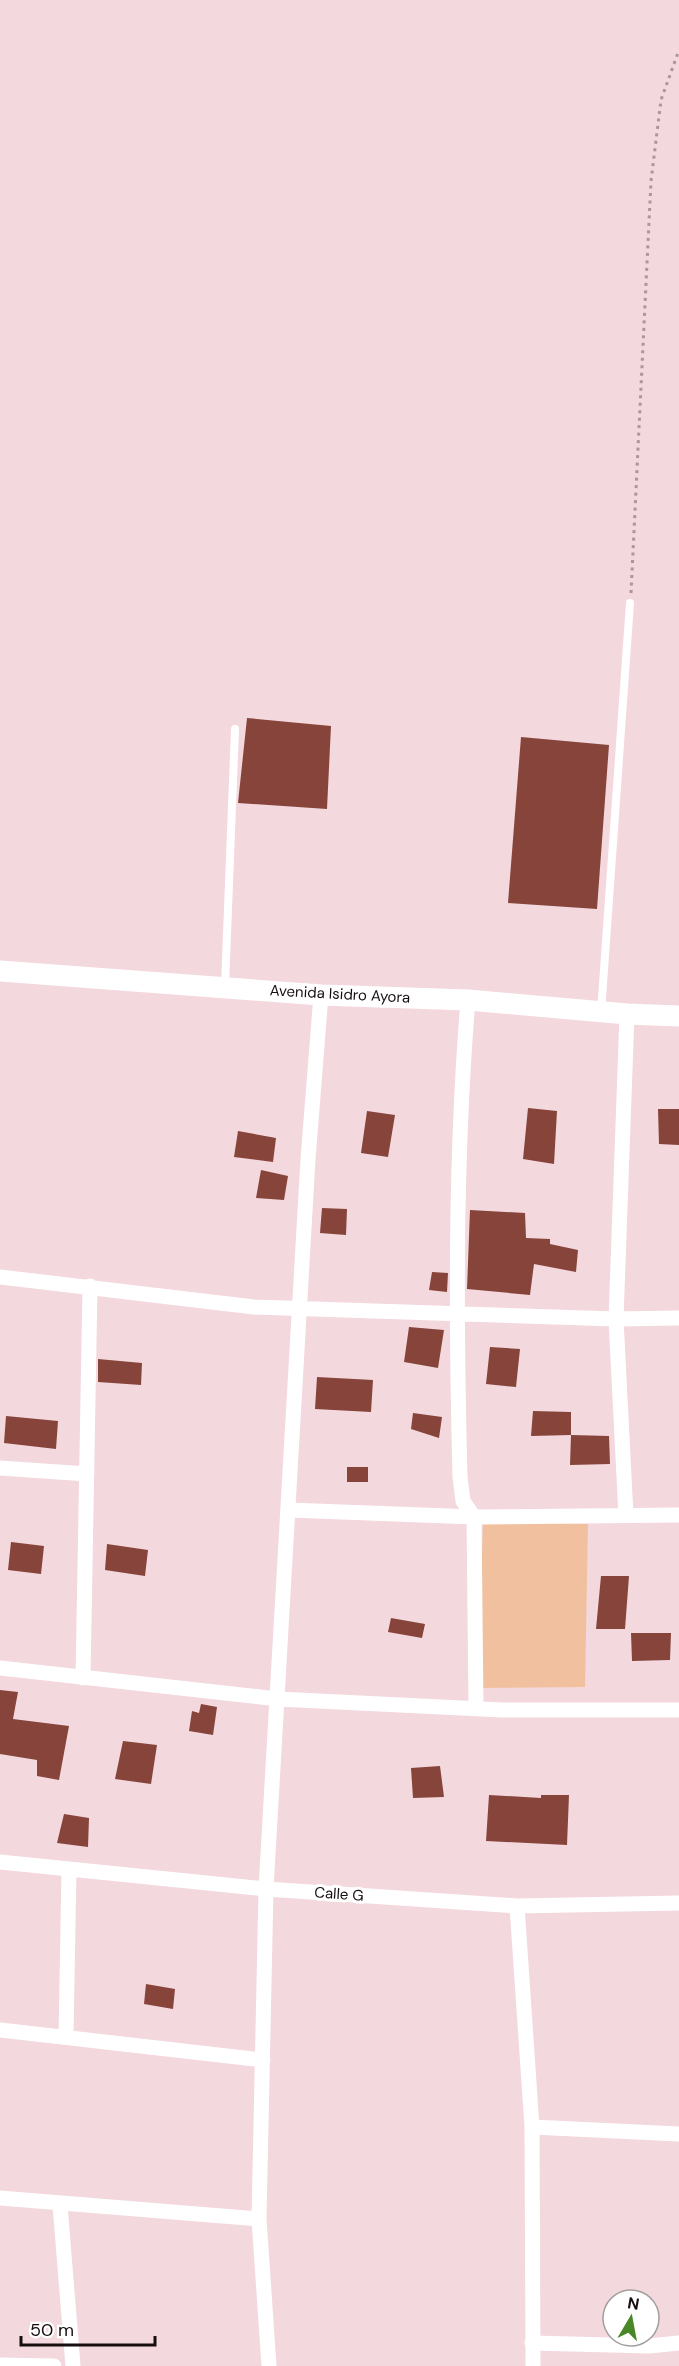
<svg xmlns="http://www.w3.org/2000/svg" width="679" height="2366" font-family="'DM Sans',sans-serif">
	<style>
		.green { fill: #f1c19f }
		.building { fill: #86443a }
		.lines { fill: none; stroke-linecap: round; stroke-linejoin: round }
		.path { stroke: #ab969b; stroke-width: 3; stroke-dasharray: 3 4.5; stroke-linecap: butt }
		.lane { stroke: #fff; stroke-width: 8 }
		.street { stroke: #fff; stroke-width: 15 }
		.secondary { stroke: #fff; stroke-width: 21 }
		.labels { text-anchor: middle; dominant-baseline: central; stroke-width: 6; stroke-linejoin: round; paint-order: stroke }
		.street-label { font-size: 15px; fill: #170e10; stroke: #fff }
	</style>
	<rect width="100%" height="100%" fill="#f3d8de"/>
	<path class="green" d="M483 1521 588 1524 585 1687 478 1688Z"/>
	<path class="building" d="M247 718 331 726 327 809 238 803Z
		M521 737 609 745 597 909 508 903Z
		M528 1108 557 1111 554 1164 523 1159Z
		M658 1109H679V1145L659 1144Z
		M367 1111 395 1115 388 1157 361 1153Z
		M238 1131 276 1138 273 1162 234 1157Z
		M261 1170 288 1176 284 1200 256 1198Z
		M322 1208 347 1209 346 1235 320 1233Z
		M470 1210 525 1213 526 1238 550 1239V1244L578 1250 576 1272 534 1264 530 1295 467 1289Z
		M432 1272 448 1273 447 1292 429 1290Z
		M409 1327 444 1330 438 1368 404 1362Z
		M490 1347 520 1349 516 1387 486 1384Z
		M98 1359 142 1363 141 1385 98 1382Z
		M317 1377 373 1380 371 1412 315 1409Z
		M533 1411 571 1412V1435L531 1436Z
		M413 1413 442 1417 439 1438 411 1429Z
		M6 1416 58 1421 56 1449 4 1443Z
		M571 1435 609 1436 610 1464 570 1465Z
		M347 1467H368V1482H347Z
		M11 1542 44 1546 41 1574 8 1570Z
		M107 1544 148 1550 145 1576 105 1570Z
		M601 1576H629L625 1629H596Z
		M391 1618 425 1624 422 1638 388 1632Z
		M631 1633H671L670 1660 632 1661Z
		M0 1690 18 1692 13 1719 69 1726 59 1780 37 1776V1760L0 1754Z
		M201 1704 217 1707 213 1735 189 1731 192 1711 199 1713Z
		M123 1741 157 1745 151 1784 115 1779Z
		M440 1766 444 1797 413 1798 411 1768Z
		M489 1795 541 1798V1795H569L567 1845 486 1841Z
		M64 1814 89 1818 88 1847 57 1843Z
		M146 1984 175 1989 173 2009 144 2004Z"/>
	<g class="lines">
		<path class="path" d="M631 593 651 181 661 100 679 50"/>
		<path class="lane" d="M225 986 235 729
			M601 1012 630 603"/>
		<path class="street" d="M468 1000C455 1159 456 1318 460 1477L463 1501 474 1517 476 1708
			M0 1277 254 1307 616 1319 679 1318
			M0 1468 87 1474
			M289 1510 474 1517 679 1515
			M626 1516 616 1319 627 1014
			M0 1668 278 1699 502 1710H679
			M83 1678 90 1286
			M0 1862 266 1889 517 1906 679 1903
			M517 1906 532 2127 533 2366
			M0 2030 263 2060
			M66 2037 69 1869
			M532 2127 679 2134
			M0 2198 259 2219
			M60 2205 73 2366
			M532 2343 649 2346 679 2343
			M0 2365 54 2366
			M269 2366 259 2219 266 1889 308 1159 321 995"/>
		<path class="secondary" d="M0 971 321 995 468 1000 627 1014 679 1016"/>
	</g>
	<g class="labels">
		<g class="street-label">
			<text transform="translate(340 994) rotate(3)">Avenida Isidro Ayora</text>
			<text transform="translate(339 1894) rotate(4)">Calle G</text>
		</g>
	</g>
	<g transform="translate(631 2318) rotate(10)"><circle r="28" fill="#ffffff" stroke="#a29f9f" stroke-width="1.5"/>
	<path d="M0-4.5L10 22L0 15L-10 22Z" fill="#498727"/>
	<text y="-9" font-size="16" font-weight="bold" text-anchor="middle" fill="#170e10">N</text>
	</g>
	<path d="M21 2336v9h134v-9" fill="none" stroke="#170e10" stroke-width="3"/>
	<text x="30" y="2336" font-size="18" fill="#170e10" stroke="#ffffff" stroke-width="4.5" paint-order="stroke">50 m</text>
</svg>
